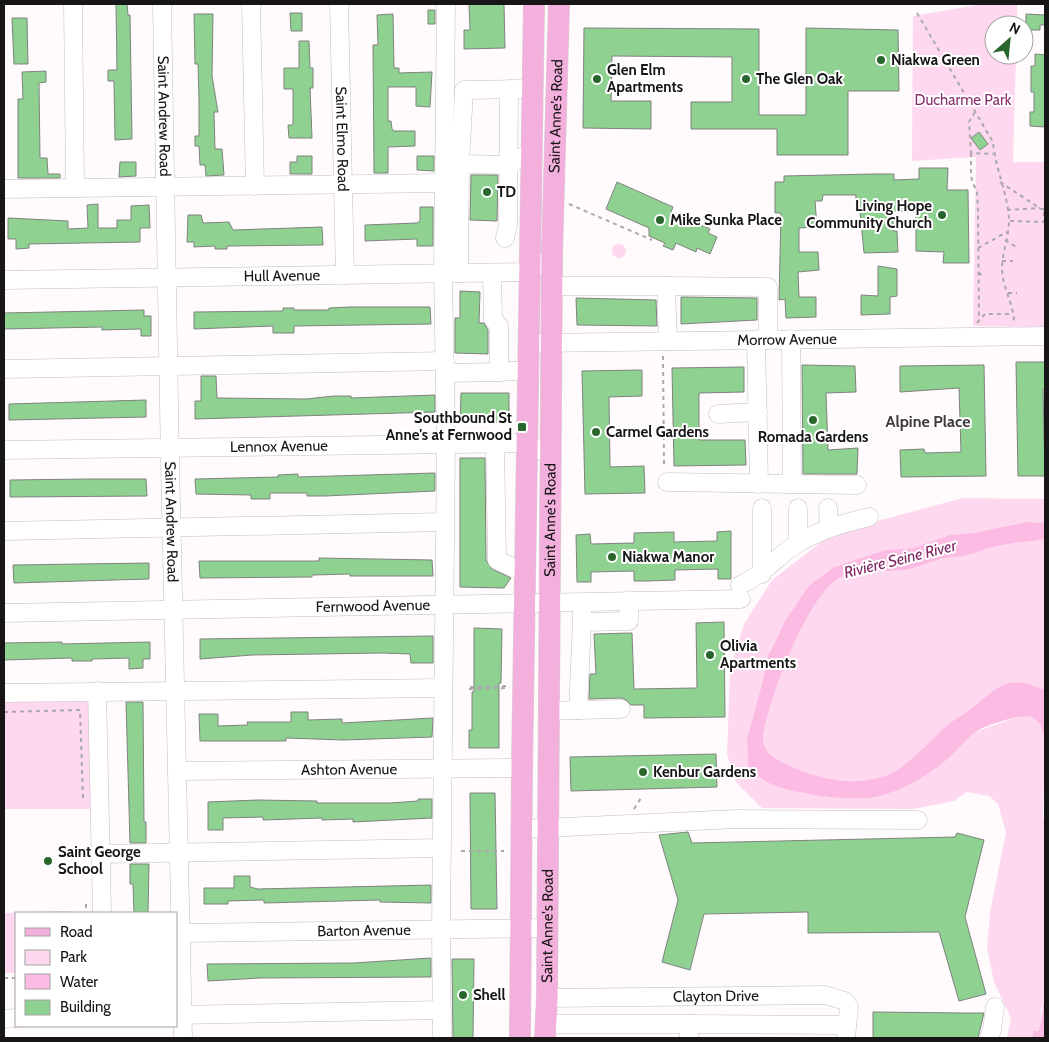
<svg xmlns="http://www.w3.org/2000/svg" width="1049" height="1042" font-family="Cabin,sans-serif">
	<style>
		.green { fill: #fed8ef }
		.water { fill: #fbbbe3 }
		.building { fill: #8ed191; stroke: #7e837e }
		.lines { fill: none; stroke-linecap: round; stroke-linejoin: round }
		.minor-casing { stroke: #c5bdc1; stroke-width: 19 }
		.major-casing { stroke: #d5d5d5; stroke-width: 22 }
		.path { stroke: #aca8aa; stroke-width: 2; stroke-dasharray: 4 4; stroke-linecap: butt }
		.minor { stroke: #fff; stroke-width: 18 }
		.major { stroke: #f4b0dd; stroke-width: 21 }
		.poi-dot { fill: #28662e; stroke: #fff; stroke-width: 2 }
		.labels { text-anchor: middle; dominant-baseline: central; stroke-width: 4; stroke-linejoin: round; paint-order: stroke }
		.poi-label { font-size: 15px; font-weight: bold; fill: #181517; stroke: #fff; text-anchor: start }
		.park-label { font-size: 15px; fill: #89306e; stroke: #fff }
		.street-label { font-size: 15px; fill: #181517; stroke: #fff }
		.neighbourhood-label { font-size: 16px; font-weight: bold; fill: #413b3f; stroke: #fff }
		.water-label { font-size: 16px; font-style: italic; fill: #7f2665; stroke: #fff }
	</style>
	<rect width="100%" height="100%" fill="#fffafc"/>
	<path class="green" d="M983 4H1017V25H994V55H1016L1013 162H1045L1044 327 973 326 976 157 912 161 913 16Z
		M612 251a7 7 0 1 1 14 0a7 7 0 1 1-14 0Z
		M963 498 1045 499V523L1027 522 973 533 950 535 913 548 885 550 834 567 785 621 771 649 747 739 748 766 763 780 801 793 829 797 883 796 933 771 975 732 1023 715 1037 719 1043 729 1045 741 1043 817 1045 823V875L1043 876 1045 881V997L1041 1009 1042 1024 1032 1038H1007L1011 1018 994 982 987 947 990 913 1006 832 998 804 989 796 967 792 954 801 913 809 762 808 736 782 727 755 730 670 744 624 772 580 833 533Z
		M1045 539V690C1007 673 1001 686 972 708 964 715 952 720 944 728 934 738 906 766 894 772 860 789 820 780 788 765 756 751 761 737 770 708 779 676 810 596 838 579 856 568 883 573 902 570 916 567 931 562 945 558 953 557 961 557 968 555 977 553 987 548 997 546 1012 543 1029 542 1045 539Z
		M89 700 91 809H4V701Z
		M69 911V913H16V973H4V913Z"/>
	<path class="water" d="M1027 522 1045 523V539C1029 542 1012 543 997 546 987 548 977 553 968 555 961 557 953 557 945 558 933 561 921 566 909 569 889 573 856 568 838 579 810 596 779 676 770 708 761 737 756 751 788 765 820 780 860 789 894 772 906 766 934 738 944 728 952 720 964 715 972 708 1000 686 1007 673 1045 690V741C1040 711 1027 714 1002 721 993 724 982 727 974 733 960 745 948 761 932 771 917 781 901 789 884 795 860 804 782 794 762 779 757 776 753 770 748 766L747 739 764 676 767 658 785 621 809 586 834 567 885 550 913 548 950 535 973 533Z
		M1045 997V1038H1032L1034 1031H1038C1044 1020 1041 1008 1045 997Z"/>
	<path class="building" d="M116 4H127L128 15H130L132 139 115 140 114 81H108V70H117Z
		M469 4H504L505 48 464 49V30H470Z
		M428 10H435V24H428Z
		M290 13H302V31H291Z
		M194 14H213L212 76 218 112H214L215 149H222L224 175 206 176 205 165H200L199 146H195V136H199V100L198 64H195Z
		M393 14 394 68H399V73L432 72 430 107 416 106V87H388V121H391L392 129 394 131H415V146L388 147V173H374L373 45H378L377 15Z
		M1026 14 1045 15V25H1040V30H1026Z
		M12 18H27L28 64H14Z
		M584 28 759 29V115H806V28L898 30 899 91H848V155H777V129H691V102H732V57L612 56 611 101H651V129L583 128Z
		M299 41H309L310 68H313V88H310L312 138H289L288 125H293V89H284V68H299Z
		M1035 54 1045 55V127L1030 126V112H1034V92H1031V66H1035Z
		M46 71V82L39 83 40 158H47L48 174H60V178H18V99H23L22 72Z
		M979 132 988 144 980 150 971 138Z
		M297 156H312V174H290V162H297Z
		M417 156H434V171L417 170Z
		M120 162H136V176L119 177Z
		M919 168H948L947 190H968L969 263H943L944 252 916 251V212L893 211V231H897L898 252 864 253 860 212H855L856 195H823L822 201H815L817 227 799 228V252H818L819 270 798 272 799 297H816V317L786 318 785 299 779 300 781 213H775V182H784V176L874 174H894V180L919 179Z
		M471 175H498L497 221 470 220Z
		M617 182 673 207 671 212 710 229 708 233 717 237 710 254 697 248 696 252 676 243 673 250 663 246 665 243 649 236V228L606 209Z
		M98 204V228H117V220H131V206L149 205 150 228H140V242L29 244V248L16 249V239H8V218L68 221V229L88 228 87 205Z
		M420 207H433V246H417V239L365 241V225L417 223 420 221Z
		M188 215H201L203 223 229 222 233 230 322 227 323 245 227 246V249H215V246L194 247V242H187Z
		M878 266 897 269V296L890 297V314L861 315V295L878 296Z
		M460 291 480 292 479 323H484L488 330V354L455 353V318H460Z
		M681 297 757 298V320L681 324Z
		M576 298 656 300 657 326 577 325Z
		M350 307H430L431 324 294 326V333H273V326L194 329V312L283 311V308H294V310H329V308Z
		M144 310V316H151V336H141V329L102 330V327L4 329V313Z
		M1016 362H1045V389H1043L1045 476H1018Z
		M802 365 855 366 856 392 826 393 828 450 858 448 857 474H803Z
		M984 365 986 476 901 477 900 450 924 449 925 453 961 452 959 388 900 392V366Z
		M744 367V392L699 393V440H745L746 465 674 466 672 368Z
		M642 370V396L609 397 610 467 644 466 645 493 585 494 582 371Z
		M201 376H216L217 398 306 399 334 396H351V398L435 395V412L195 419V401H201Z
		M461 393H509V422H460Z
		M146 400V417L9 420V404Z
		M460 458H485L486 560 492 569 511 578 504 588 460 587Z
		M435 473V491L325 496H307V493H270V499H251V495L196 494 195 479 278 477V475L298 474V477Z
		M88 479H146L147 496 10 497V480Z
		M731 531V579H718V569L675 570V580L648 581H634V571L591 572V582H577L576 535 590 534 591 544 634 543V533L674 532V542L717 541V532Z
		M319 558 432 560 433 576H350V574L312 575V577L200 578 199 561H319Z
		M149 563V579L14 583 13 565Z
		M724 622 725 717 644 718V705H631L626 700 621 698 589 699 590 674H596L594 634 632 633 634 689 697 688 696 623Z
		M474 628 502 629 501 683H499V748H469V730H472V692H474Z
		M433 636V663H411L410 654 382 653 252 655 200 659V639Z
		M62 642V644L150 642V659H143V668L129 669V658L92 659V661H72V658L4 660V643Z
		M126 702H143L144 822H146V843H130Z
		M291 712H308V720L342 719V723L433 718 432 737 343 740 286 738V741H200L199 714H218V726L248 725 247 722H291Z
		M716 754 717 787 571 791 570 757Z
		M470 793H495L497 909H471Z
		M418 799H432V818L353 822V819L322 820V818L263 820V817L223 818V830H208V802L258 800 317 801V803H390L418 801Z
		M688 832 692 843 955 837 957 833 984 840 965 917 986 994 959 1001 939 932 808 933V912L704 914 690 970 662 962 678 900 659 835Z
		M130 864H149L148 913H134L133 884H130Z
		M234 876H250V887L258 889 431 885V903L380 902V900L264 903V900L228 901V904H204V888H234Z
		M431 958V977L260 978 208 981 207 964 354 963Z
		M452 959H474L473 1038H453Z
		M873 1012 964 1013H984L978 1038H873Z"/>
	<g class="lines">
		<defs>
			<g id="minor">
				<path d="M73 4 75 188"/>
				<path id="s1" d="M162 4 170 461 183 1038"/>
				<path d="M251 4 255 186"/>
				<path id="s2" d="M339 4 345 275"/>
				<path d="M460 164 464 90 520 89"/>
				<path d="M4 189 444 183"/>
				<path d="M505 238 508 224 509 89"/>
				<path d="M459 273 460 164 509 165 532 151"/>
				<path id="s3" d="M4 280 530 272 540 263"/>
				<path d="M553 286H666L668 341"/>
				<path d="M666 286 768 287V339"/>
				<path d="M756 339 759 484"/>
				<path d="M791 339 792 484 857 485"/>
				<path id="s4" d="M539 343 1045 336"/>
				<path d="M4 369 445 361"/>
				<path d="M499 372 528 370"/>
				<path d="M445 373 499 372V326L493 319 492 273"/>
				<path d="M718 414 758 412"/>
				<path d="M495 443 497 560 514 568 526 569"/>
				<path id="s5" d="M4 450 527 443 552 456"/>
				<path d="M667 482 792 484"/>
				<path d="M798 508V543"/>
				<path d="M828 508 829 528"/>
				<path d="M4 531 445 522"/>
				<path d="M762 574V508"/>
				<path d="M740 585C764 575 778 554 800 542 822 529 845 523 869 517"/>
				<path d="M582 612V622L629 621V600"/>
				<path id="s6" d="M4 613 741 599"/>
				<path d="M97 691 102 913"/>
				<path d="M4 693 443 688"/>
				<path d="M578 710 621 709"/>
				<path d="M549 711 578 710 582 622"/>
				<path id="s7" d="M177 771 522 768"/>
				<path d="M522 829 737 819 918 820"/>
				<path d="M100 854 442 848"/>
				<path id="s8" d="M182 933 547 928"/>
				<path id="s9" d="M547 998 825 995 845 1001 849 1007 846 1038"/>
				<path d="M176 1015 442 1010"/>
				<path d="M4 1019 16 1018"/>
				<path d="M545 1024H689V1038"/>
				<path d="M689 1024 847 1025"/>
				<path d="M442 1038 441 929 446 444 443 273 446 4"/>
				<path d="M989 1038 992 1030 995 1007"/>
			</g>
			<g id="major">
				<path d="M520 1038 522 768 534 4"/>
				<path id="s10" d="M545 1038 547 998 552 253 559 4"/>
			</g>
		</defs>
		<use href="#minor" class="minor-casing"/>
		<use href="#major" class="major-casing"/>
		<path class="path" d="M917 13 993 142C995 168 1009 197 1009 221 1009 240 999 259 1003 278 1006 294 1014 307 1014 323
			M975 112 969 122 971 153 993 154
			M971 153V172L972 182 977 191 978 211 979 320
			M1000 182 1041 209H1045
			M569 204 652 240
			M1007 210 1040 208
			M1010 221 1044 222V209
			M1005 240 1018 248
			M978 248 1007 232
			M1002 261H1013
			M978 273 983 275
			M1008 293H1017
			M977 323 985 314H1013
			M663 356 664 464
			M470 687 507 686
			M469 689 507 688
			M4 712 80 710 83 799
			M634 809 641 798
			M461 851H504
			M86 904V913
			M4 978H16"/>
		<use href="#minor" class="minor"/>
		<use href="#major" class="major"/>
	</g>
	<g class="poi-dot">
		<circle cx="881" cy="60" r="5"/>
		<circle cx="597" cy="79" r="5"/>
		<circle cx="746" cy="79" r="5"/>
		<circle cx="487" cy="192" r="5"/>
		<circle cx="942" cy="215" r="5"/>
		<circle cx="660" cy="220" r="5"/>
		<circle cx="813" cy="420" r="5"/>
		<rect x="517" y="422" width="10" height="10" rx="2.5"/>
		<circle cx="596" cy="432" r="5"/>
		<circle cx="612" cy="557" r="5"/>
		<circle cx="710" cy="655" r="5"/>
		<circle cx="643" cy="772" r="5"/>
		<circle cx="48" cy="861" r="5"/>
		<circle cx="463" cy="995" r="5"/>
	</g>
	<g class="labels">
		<g class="poi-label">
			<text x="891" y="60">Niakwa Green</text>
			<text x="607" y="70">Glen Elm<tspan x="607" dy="17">Apartments</tspan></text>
			<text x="756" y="79">The Glen Oak</text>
			<text x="497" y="192">TD</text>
			<text x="932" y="206" text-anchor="end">Living Hope<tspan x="932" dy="17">Community Church</tspan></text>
			<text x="670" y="220">Mike Sunka Place</text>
			<text x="512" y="418" text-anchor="end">Southbound St<tspan x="512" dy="17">Anne's at Fernwood</tspan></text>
			<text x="606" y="432">Carmel Gardens</text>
			<text x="813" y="437" text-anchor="middle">Romada Gardens</text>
			<text x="622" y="557">Niakwa Manor</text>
			<text x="720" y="646">Olivia<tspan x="720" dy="17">Apartments</tspan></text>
			<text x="653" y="772">Kenbur Gardens</text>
			<text x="58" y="852">Saint George<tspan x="58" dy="17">School</tspan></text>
			<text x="473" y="995">Shell</text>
		</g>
		<g class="park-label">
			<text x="963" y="100">Ducharme Park</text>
		</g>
		<g class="street-label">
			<text stroke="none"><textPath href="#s1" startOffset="112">Saint Andrew Road</textPath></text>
			<text stroke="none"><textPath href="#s10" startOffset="922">Saint Anne's Road</textPath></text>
			<text stroke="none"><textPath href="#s2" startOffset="135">Saint Elmo Road</textPath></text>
			<text stroke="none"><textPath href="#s3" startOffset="278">Hull Avenue</textPath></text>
			<text stroke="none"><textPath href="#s4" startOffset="248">Morrow Avenue</textPath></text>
			<text stroke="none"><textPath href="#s5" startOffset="275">Lennox Avenue</textPath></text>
			<text stroke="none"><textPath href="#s1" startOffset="518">Saint Andrew Road</textPath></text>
			<text stroke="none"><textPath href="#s10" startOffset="518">Saint Anne's Road</textPath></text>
			<text stroke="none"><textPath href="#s6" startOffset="369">Fernwood Avenue</textPath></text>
			<text stroke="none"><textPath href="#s7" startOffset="172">Ashton Avenue</textPath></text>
			<text stroke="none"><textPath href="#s10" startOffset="112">Saint Anne's Road</textPath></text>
			<text stroke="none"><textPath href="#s8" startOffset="182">Barton Avenue</textPath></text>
			<text stroke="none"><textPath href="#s9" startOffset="169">Clayton Drive</textPath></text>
		</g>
		<g class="neighbourhood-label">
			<text x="928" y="421">Alpine Place</text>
		</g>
		<g class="water-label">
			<text transform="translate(900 559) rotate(-14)">Rivière Seine River</text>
		</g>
	</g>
	<rect width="1049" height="1042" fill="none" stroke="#181517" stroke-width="10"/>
	<rect x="15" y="912" width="162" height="115" fill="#ffffff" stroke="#a3a1a2"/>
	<rect x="25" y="928" width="25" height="8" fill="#f4b0dd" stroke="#a3a1a2"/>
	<text x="60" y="937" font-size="15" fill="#181517">Road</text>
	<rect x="25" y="950" width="25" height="15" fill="#fed8ef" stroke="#a3a1a2"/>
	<text x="60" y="962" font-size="15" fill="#181517">Park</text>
	<rect x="25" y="974" width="25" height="15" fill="#fbbbe3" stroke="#a3a1a2"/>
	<text x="60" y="987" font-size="15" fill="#181517">Water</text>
	<rect x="25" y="1000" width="25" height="15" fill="#8ed191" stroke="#a3a1a2"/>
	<text x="60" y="1012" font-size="15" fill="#181517">Building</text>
	<g transform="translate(1009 40) rotate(27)"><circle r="24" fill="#ffffff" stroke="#a3a1a2"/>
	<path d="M0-4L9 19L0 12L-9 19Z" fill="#28662e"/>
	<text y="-8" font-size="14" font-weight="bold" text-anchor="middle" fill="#181517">N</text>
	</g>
</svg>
